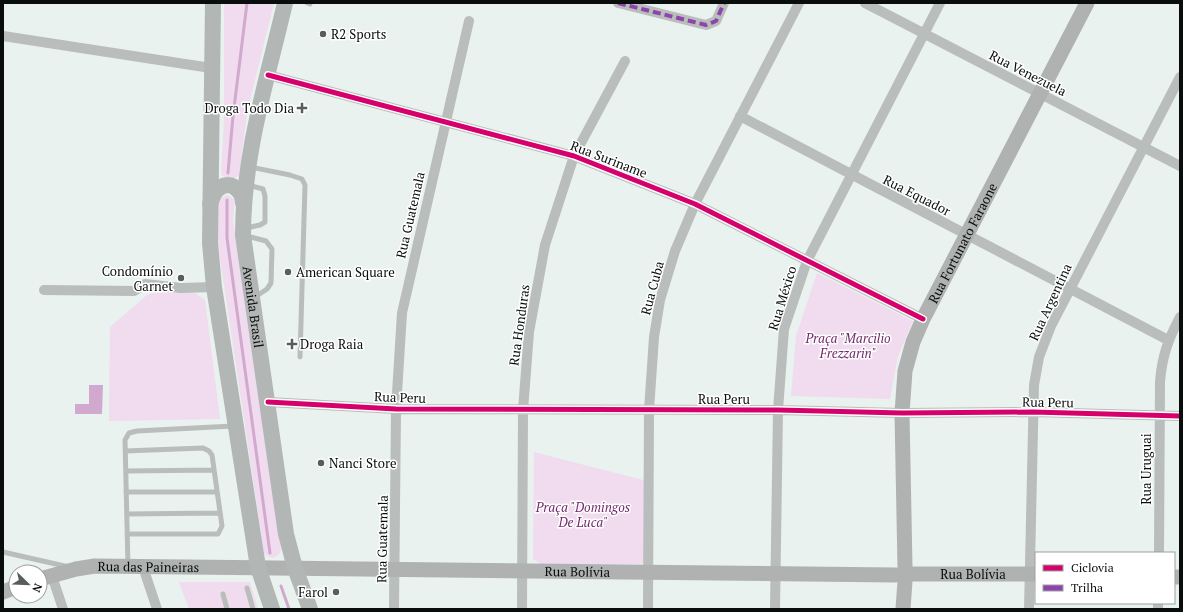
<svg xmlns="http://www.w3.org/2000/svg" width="1183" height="612" font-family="'PT Serif',serif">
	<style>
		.green { fill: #f0dbef }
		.water { fill: #d2a9ce }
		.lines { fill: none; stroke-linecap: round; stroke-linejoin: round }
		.stream { stroke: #d2a9ce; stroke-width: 3 }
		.service { stroke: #b9bdbc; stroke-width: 5 }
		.minor { stroke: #b9bdbc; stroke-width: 10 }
		.secondary { stroke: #afb2b1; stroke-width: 15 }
		.primary { stroke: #b2b6b4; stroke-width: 16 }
		.quiet { stroke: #8e44ad; stroke-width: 4; stroke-dasharray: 8 4; stroke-linecap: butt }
		.cycleway-casing { stroke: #fff; stroke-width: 8 }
		.cycleway { stroke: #d6006c; stroke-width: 5 }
		.poi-dot { fill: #575e5b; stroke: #fff; stroke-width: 1.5 }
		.labels { text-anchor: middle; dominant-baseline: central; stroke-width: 3; stroke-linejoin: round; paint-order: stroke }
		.poi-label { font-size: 13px; fill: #090e0c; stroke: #fff; text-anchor: start }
		.street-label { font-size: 13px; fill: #090e0c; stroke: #fff }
		.park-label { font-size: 13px; font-style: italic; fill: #722a6c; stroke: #fff }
	</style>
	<rect width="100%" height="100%" fill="#e9f2ee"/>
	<path class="green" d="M224 3H274L247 113 239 176 230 179 221 175 224 118Z
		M227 195 235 200 233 220 281 550C278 559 270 560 264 553L218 245V200Z
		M817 273 913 321 898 356 890 399 791 396 796 336Z
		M161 289 195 293 205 300 220 419 109 421 110 327 147 295Z
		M534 452 647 481 645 562 642 564H541L533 559Z
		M179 582H250L258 609H189Z"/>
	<path class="water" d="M89 385H103L102 414H75V404H89Z"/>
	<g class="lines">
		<path class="stream" d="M228 173 233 116 247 3
			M227 200V238L270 553
			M281 586 289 609"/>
		<path class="service" d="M307 3 310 4
			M250 167 290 175 302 179 305 185 300 357
			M246 228 260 225 265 222V196L263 189 248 185
			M247 236 266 241 272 249 271 283 267 289 255 297
			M125 451 203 448 209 451 212 455 222 526 218 534H127
			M126 471 214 470
			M126 492H217
			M127 514 220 513
			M3 552 69 567
			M128 566 125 440 129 433 137 431 233 426
			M247 588 253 609
			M223 594 227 609"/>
		<path class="minor" d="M618 3 706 25 716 21 724 3
			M865 3 1180 166
			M3 36 211 68
			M268 75 574 156 695 204 923 319
			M740 116 1168 340
			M44 290 134 291 145 284 181 288 214 287
			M268 402 396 409 778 410 902 413 1033 412 1180 416
			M1159 553 1160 382C1162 356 1168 340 1180 317
			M143 567 157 609
			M52 576 63 609
			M394 609 396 409 402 313 469 21
			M522 609 523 410 529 332 545 245 574 156 625 61
			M648 609 649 410 654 337 660 300 675 251 695 204 799 3
			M775 609 778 410 784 329 807 261 940 3
			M1029 609 1034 385 1039 357 1051 326 1180 77
			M1158 609V603"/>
		<g class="secondary">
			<path id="s1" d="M905 567 902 413 905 371 913 342 923 319 1087 3"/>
			<path id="s2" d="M910 574H1036"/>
			<path d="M1174 577H1180"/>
			<path id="s3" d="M40 579 76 569 95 566 896 575"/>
			<path d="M3 592 16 587"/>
			<path d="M903 609 905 581"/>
		</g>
		<g class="primary">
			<path d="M213 3 210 243 214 287 258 567 272 609"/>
			<path id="s4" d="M285 3C267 80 243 155 243 235L286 534 295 568 310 609"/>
			<path d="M210 204C212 199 213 194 217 190 229 178 243 190 243 203"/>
		</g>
		<path class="quiet" d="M618 3 706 25 716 21 724 3"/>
		<defs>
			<path id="cycleway" d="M268 75 574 156 695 204 923 319
				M268 402 396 409 778 410 902 413 1033 412 1180 416"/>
		</defs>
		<use href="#cycleway" class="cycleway-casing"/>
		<use href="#cycleway" class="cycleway"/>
	</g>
	<g class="poi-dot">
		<circle cx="323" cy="34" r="4"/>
		<path d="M300 102h4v4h4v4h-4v4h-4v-4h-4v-4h4z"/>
		<circle cx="288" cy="272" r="4"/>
		<circle cx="181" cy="278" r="4"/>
		<path d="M290 338h4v4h4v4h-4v4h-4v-4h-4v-4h4z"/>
		<circle cx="321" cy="463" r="4"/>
		<circle cx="336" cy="592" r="4"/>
	</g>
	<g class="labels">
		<g class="poi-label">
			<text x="331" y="34">R2 Sports</text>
			<text x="294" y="108" text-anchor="end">Droga Todo Dia</text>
			<text x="173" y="271" text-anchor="end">Condomínio<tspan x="173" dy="15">Garnet</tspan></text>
			<text x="296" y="272">American Square</text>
			<text x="300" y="344">Droga Raia</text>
			<text x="329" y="463">Nanci Store</text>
			<text x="328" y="592" text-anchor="end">Farol</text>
		</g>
		<g class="street-label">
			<text transform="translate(1028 73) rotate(27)">Rua Venezuela</text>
			<text transform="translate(609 159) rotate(21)">Rua Suriname</text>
			<text transform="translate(917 195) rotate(27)">Rua Equador</text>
			<text transform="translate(410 215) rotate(-77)">Rua Guatemala</text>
			<text stroke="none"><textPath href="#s1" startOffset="337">Rua Fortunato Faraone</textPath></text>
			<text transform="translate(652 288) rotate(-75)">Rua Cuba</text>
			<text transform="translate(782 298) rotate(-73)">Rua México</text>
			<text transform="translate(1050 302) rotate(-65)">Rua Argentina</text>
			<text stroke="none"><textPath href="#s4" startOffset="309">Avenida Brasil</textPath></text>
			<text transform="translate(519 325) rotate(-82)">Rua Honduras</text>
			<text transform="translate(400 397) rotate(2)">Rua Peru</text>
			<text x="724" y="399">Rua Peru</text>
			<text transform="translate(1048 402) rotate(1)">Rua Peru</text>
			<text transform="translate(1146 469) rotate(-90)">Rua Uruguai</text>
			<text transform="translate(382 539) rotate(-89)">Rua Guatemala</text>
			<text stroke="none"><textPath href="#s3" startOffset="110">Rua das Paineiras</textPath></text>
			<text stroke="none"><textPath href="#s3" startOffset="539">Rua Bolívia</textPath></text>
			<text stroke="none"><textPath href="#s2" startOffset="63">Rua Bolívia</textPath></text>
		</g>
		<g class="park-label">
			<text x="848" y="338">Praça "Marcilio<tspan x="848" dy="15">Frezzarin"</tspan></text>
			<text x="583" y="507">Praça "Domingos<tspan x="583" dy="15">De Luca"</tspan></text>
		</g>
	</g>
	<rect width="1183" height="612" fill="none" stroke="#090e0c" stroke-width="8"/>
	<rect x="1035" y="552" width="140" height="52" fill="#ffffff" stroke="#9d9f9e"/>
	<rect x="1043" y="565" width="20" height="6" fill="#d6006c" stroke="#9d9f9e"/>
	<text x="1071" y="572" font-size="12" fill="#090e0c">Ciclovia</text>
	<rect x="1043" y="585" width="20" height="6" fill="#8e44ad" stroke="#9d9f9e"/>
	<text x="1071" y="592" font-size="12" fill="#090e0c">Trilha</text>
	<g transform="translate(28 584) rotate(113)"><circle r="19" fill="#ffffff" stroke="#9d9f9e"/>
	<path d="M0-3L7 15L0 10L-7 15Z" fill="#575e5b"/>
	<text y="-6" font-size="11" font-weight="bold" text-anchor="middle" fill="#090e0c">N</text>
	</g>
</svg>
